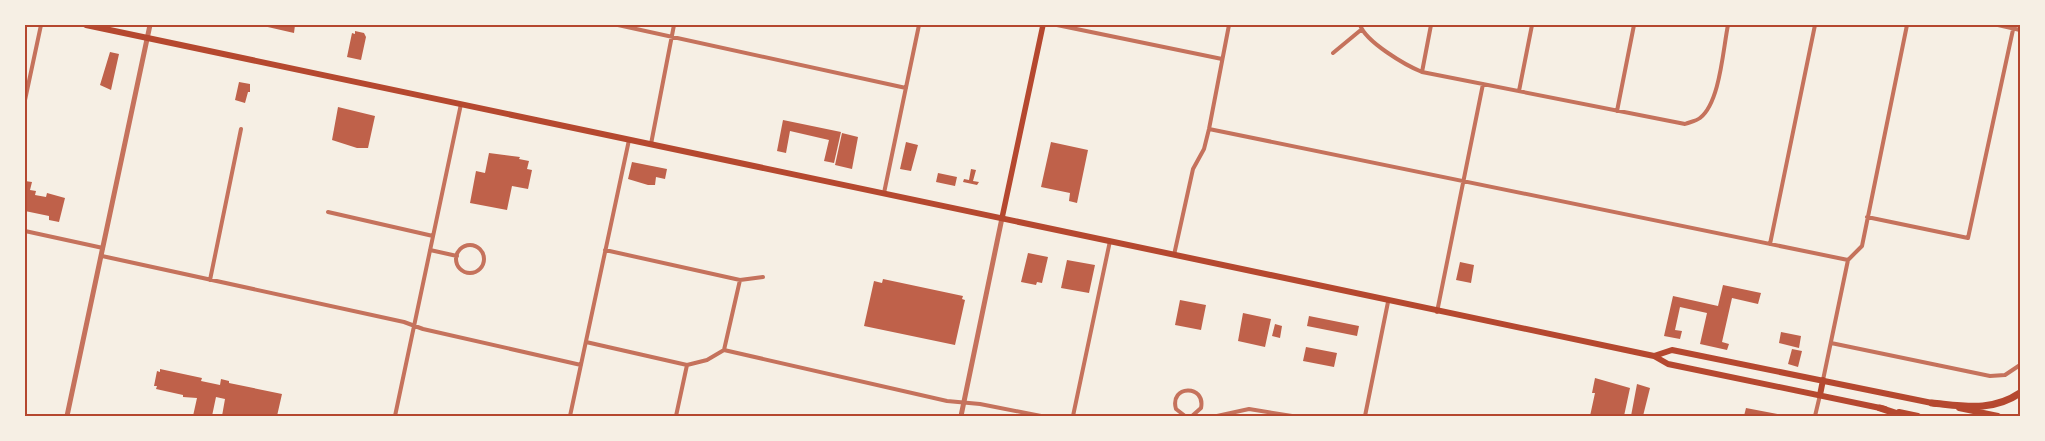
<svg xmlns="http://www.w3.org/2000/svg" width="2045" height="441" font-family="Raleway,sans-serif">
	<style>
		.building { fill: #bf614a }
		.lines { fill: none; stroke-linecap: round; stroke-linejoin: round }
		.minor { stroke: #c5725c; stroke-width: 4 }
		.tertiary { stroke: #c5725c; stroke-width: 5 }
		.secondary { stroke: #b5482f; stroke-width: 5.5 }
		.primary { stroke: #b5482f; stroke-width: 6 }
		.motorway { stroke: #b5482f; stroke-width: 7 }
		.neatline { fill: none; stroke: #b5482f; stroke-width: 2 }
	</style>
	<rect width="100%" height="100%" fill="#f6efe4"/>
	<path class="building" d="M259 25H295L294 33Z
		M355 31 364 33 366 37 361 60 347 57 352 33 355 34Z
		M110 52 119 54 111 90 100 85Z
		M239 82 250 84V92H248L245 103 235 100Z
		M338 107 375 116 368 148H357L332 140Z
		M783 120 841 132 834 163 824 161 829 140 790 131 786 153 777 151Z
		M842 133 858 137 852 169 835 165Z
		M906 142 918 145 911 171 900 169Z
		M1051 142 1088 150 1077 203 1069 201 1070 193 1041 187Z
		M489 153 520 157 519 159 529 161 527 169 532 170 528 189 512 186 507 210 470 203 476 171 485 173Z
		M632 162 667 169 665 179 656 177 655 185H648L628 179Z
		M971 169 976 170 973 181 979 182 977 185 963 182 964 179 969 180Z
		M938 173 957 177 955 186 936 182Z
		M25 181 32 182 30 190 36 191 35 195 46 197 47 193 65 198 59 222 49 220V216L25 211Z
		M1028 253 1048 257 1042 283 1037 282 1036 285 1021 282Z
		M1067 260 1095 265 1089 293 1061 288Z
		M1460 262 1474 265 1471 283 1456 280Z
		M883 279 963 296 962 299 965 300 955 345 864 326 874 281 882 283Z
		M1723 285 1761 293 1758 304 1732 298 1722 342 1729 344 1727 350 1700 344 1707 313 1680 307 1675 330 1682 331 1680 339 1664 336 1673 296 1718 306Z
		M1180 300 1206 305 1201 330 1175 325Z
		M1243 313 1271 319 1265 347 1238 341Z
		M1309 316 1359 326 1357 336 1307 326Z
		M1275 324 1282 326 1280 338 1272 336Z
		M1781 332 1801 336 1799 348 1779 343Z
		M1306 347 1337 353 1334 367 1303 361Z
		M1792 349 1802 351 1798 367 1788 364Z
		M160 369 202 378 201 381 220 385 221 379 229 381V383L282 394 277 416H222L225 399 216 397 212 416H193L197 398 183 397V395L156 389 157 386H154L157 371 160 372Z
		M1595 378 1630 388 1624 416H1590L1595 393H1592Z
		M1637 384 1650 388 1643 416H1631Z
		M1746 408 1783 415V416H1744Z"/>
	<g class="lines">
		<path class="minor" d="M618 25 906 88
			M1057 25 1222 59
			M1360 25C1366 42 1405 65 1422 72L1685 124C1690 122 1696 121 1700 118 1720 103 1723 49 1728 25
			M1998 25 2020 30
			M1333 53 1362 29
			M1422 72 1431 25
			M1519 91 1532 25
			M25 100 41 25
			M1617 111 1634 25
			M1209 129 1848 260
			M651 144 674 25
			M884 193 919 25
			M328 212 433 236
			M1867 217 1968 238 2014 25
			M25 231 103 248
			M1770 244 1815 25
			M456 259a14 14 0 1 1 28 0a14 14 0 1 1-28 0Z
			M430 250 457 256
			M605 250 740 280 763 277
			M1174 255 1193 169 1204 149 1209 129 1229 25
			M102 256 404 322 423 329 581 365
			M210 280 241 129
			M1437 312 1483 84
			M586 342 687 365 707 360 724 350 947 401 980 404 1041 416
			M1831 343 1990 376 2005 375 2020 365
			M724 350 740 280
			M1823 380 1848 260 1862 246 1907 25
			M395 416 461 104
			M570 416 629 140
			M676 416 687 365
			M1073 416 1110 241
			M1185 416 1176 409C1169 385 1206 384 1201 408L1192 416
			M1217 416 1249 409 1292 416
			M1365 416 1388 302
			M1815 416 1820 395"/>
		<path class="tertiary" d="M67 416 150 25
			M961 416 1002 218"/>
		<path class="secondary" d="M1002 218 1043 25"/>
		<path class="primary" d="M86 25 1654 356 1668 364 1885 409
			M1654 356 1672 350 1937 404
			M1820 395 1823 380
			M1959 408 1998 416
			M1899 412 1918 416"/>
		<path class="motorway" d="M1932 403C1964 406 1992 412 2020 393
			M1880 408 1904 416"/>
	</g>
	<rect width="2045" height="441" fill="none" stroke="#f6efe4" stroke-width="52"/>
	<rect x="26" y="26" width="1993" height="389" class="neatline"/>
</svg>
